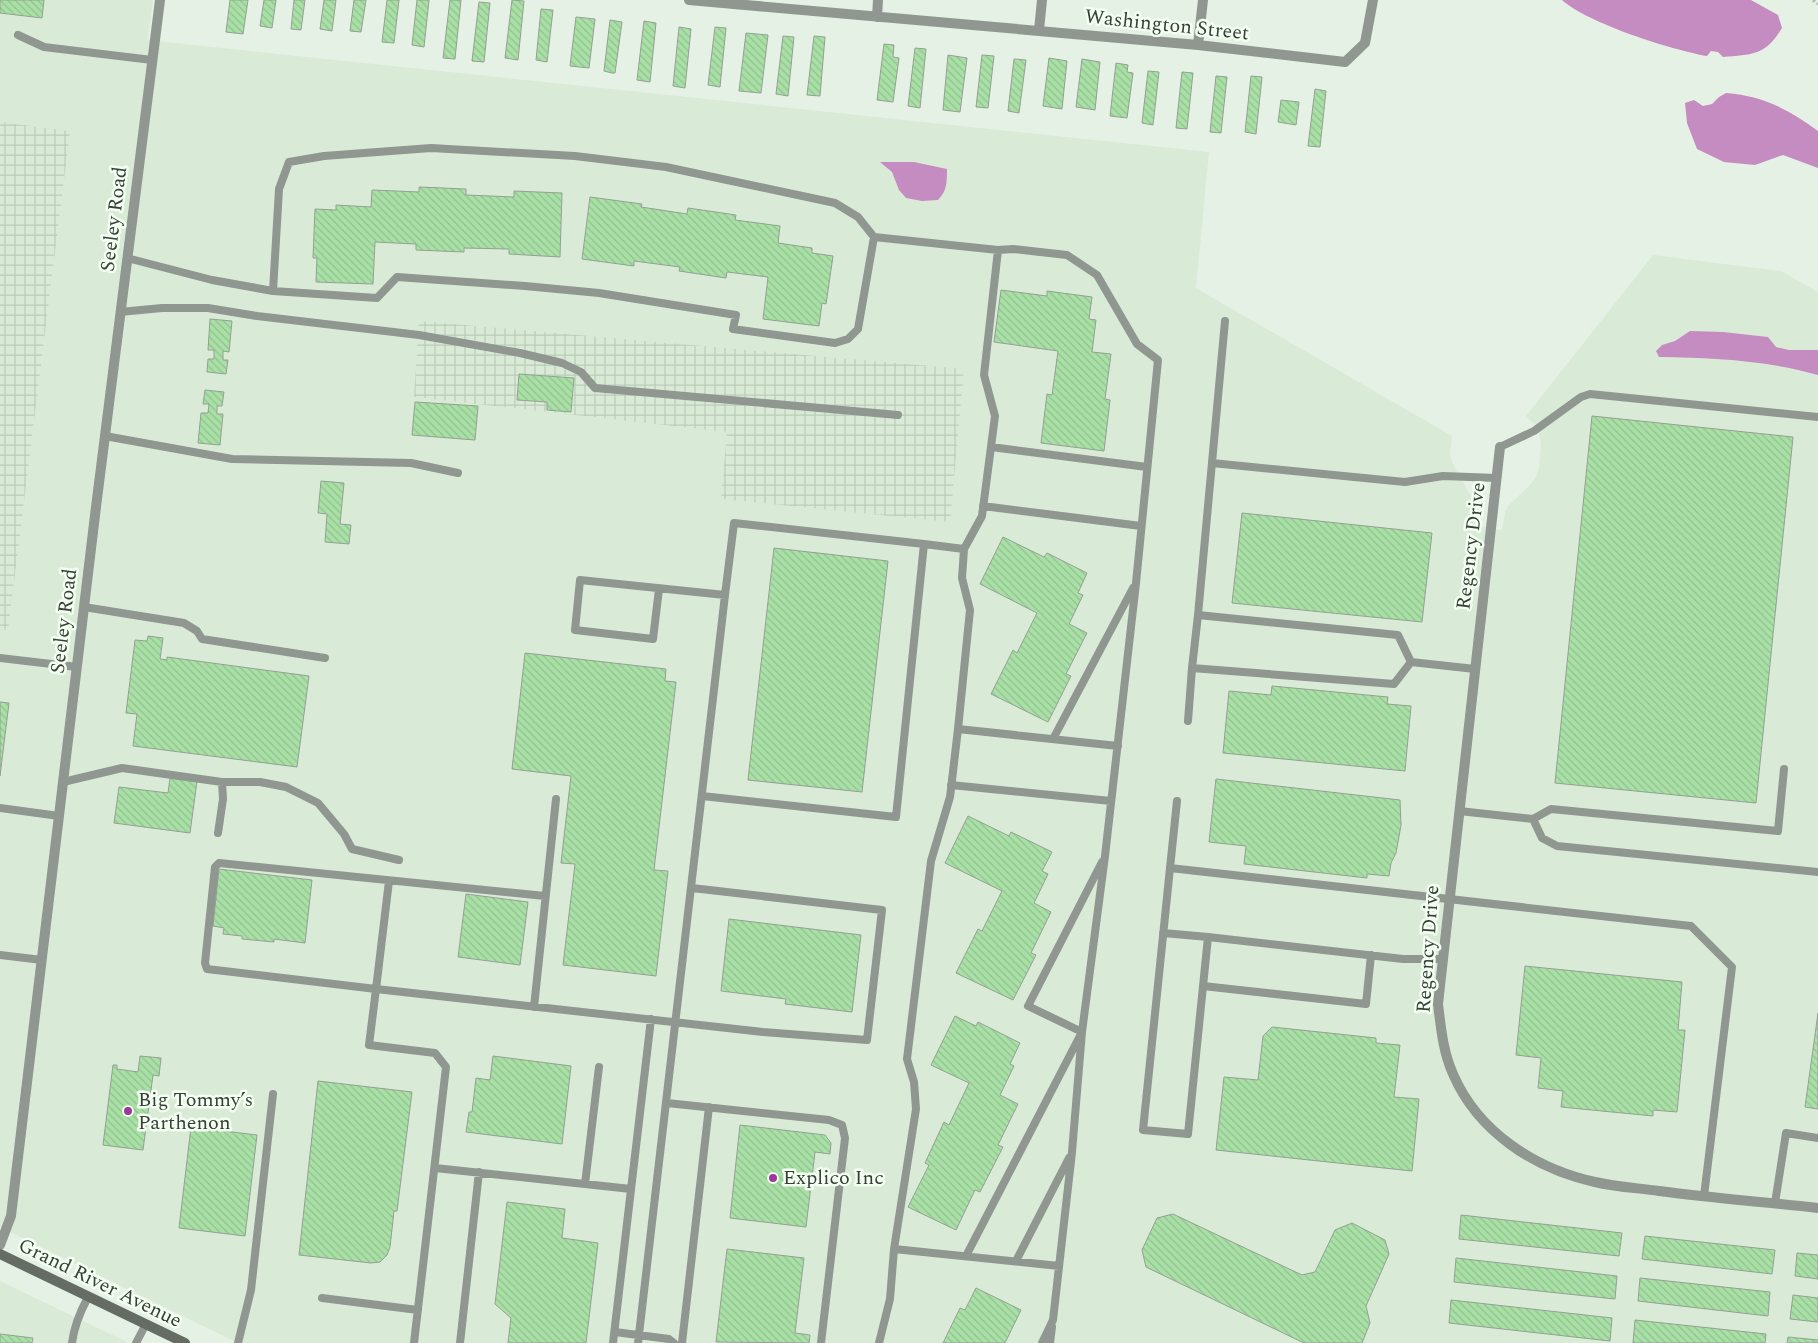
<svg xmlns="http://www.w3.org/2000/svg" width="1818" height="1343" font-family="Spectral,serif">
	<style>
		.built { fill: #d9ebd7 }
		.industrial { fill: url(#industrial-grid) }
		.water { fill: #c48cc0 }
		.building { fill: url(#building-back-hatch); stroke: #94a093 }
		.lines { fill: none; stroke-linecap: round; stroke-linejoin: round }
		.path { stroke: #b0bab0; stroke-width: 3; stroke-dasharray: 2.5 2.5; stroke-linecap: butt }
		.service { stroke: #909690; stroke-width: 8 }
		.minor { stroke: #909690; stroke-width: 10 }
		.secondary { stroke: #656c64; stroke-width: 10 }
		.poi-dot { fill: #9d379b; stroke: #f2fff1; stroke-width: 2 }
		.labels { text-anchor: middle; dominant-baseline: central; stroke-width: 5; stroke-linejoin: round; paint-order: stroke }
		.street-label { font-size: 20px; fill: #393e39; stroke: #f2fff1 }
		.poi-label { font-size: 20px; fill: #393e39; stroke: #f2fff1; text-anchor: start }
	</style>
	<defs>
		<pattern id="industrial-grid" width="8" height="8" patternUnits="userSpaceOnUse" patternTransform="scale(1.25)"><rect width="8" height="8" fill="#d9ebd7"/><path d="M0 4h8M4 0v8" fill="none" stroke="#bbcbb9"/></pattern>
		<pattern id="building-back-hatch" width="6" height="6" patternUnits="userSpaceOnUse" patternTransform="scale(1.25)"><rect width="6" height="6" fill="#a9e0a6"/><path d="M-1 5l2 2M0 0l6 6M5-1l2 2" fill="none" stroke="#92c190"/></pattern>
	</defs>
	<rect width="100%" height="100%" fill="#e5f1e4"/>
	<path class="built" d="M0 0H153L148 40 165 42 1209 152 1196 288 1452 436 1450 456 1454 466 1472 498 1475 509V526L1502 530 1505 513 1508 506 1529 486 1536 477 1539 467 1541 444 1539 433 1536 426 1526 416 1653 255 1781 271 1818 292V1343H238L0 1227Z
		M0 1281 129 1343H0Z"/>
	<path class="industrial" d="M0 122 70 131 8 630 0 629Z
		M419 321 964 369 950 522 721 499 727 432 414 397Z"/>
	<path class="water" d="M1562 0H1751L1778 15 1782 28C1765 56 1753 54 1723 57L1718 52 1711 51 1707 56C1672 50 1587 23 1562 0Z
		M1726 93C1763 96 1788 109 1818 131V168L1783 155 1755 165 1724 162 1697 149 1687 123 1685 103 1694 100 1703 106 1712 104 1719 97Z
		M880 162H914L947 169C947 182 947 191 938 200L922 201 906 198 899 190 892 172Z
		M1690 331 1723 332 1768 337 1776 347 1789 350H1818V375C1766 360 1712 358 1659 357L1656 351 1662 345 1675 341Z"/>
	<path class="building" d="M0 0H44L42 18 0 13Z
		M230 0H248L243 34 226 32Z
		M264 0H276L272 28 260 26Z
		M294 0H305L301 30 291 29Z
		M324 0H336L332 31 320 29Z
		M354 0H366L361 32 350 31Z
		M387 0H399L394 43 382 42Z
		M417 0H429L424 47 412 45Z
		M450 0H461L455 59 443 58Z
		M512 0 524 1 518 60 505 58Z
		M479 2 490 3 484 62 472 61Z
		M541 9 553 10 547 62 536 60Z
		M576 17 595 19 589 68 570 66Z
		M610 20 622 22 615 73H612L604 71Z
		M644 21 656 23 650 82 637 80Z
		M679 27 691 29 685 88 673 86Z
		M715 27 726 28 720 87 708 85Z
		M746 33 768 35 761 93 739 91Z
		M783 36 794 37 788 96 776 94Z
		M814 36 825 37 820 96 807 95Z
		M884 44 894 45 893 57 899 58 893 102 877 100Z
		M915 48 926 49 920 108 908 106Z
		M948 55 967 58 960 112 943 110Z
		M982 55 994 56 988 108 976 107Z
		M1049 58 1067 61 1062 109 1043 106Z
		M1014 59 1026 60 1019 113 1008 111Z
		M1082 59 1100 62 1095 110 1076 107Z
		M1116 63 1128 65 1127 72 1133 73 1127 118 1110 116Z
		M1148 71 1159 72 1153 125 1142 123Z
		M1182 72 1193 73 1187 129 1176 128Z
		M1216 76 1227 77 1221 133 1210 132Z
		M1251 76 1262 77 1256 134 1245 132Z
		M1315 89 1326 91 1320 147 1308 146Z
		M1281 100 1299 102 1296 125 1278 122Z
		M419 187 466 189V195L514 197V191L562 193 560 257 509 254V249L464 248V252L416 250V244L375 242 373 284 316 282 317 258H313L315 209 336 210V205L371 207 372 190 419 192Z
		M590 197 642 204 641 207 687 214 688 208 736 215 735 220 780 226 778 243 812 248V253L833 256 826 304 822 303 819 326 763 319 768 277 727 272 726 278 679 271 680 267 634 261V266L582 259Z
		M1001 290 1047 296V291L1092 297 1089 319 1096 320 1092 352 1111 354 1105 399 1110 400 1104 451 1041 443 1047 394 1052 395 1058 351 994 342Z
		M210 319 232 321 229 352 223 351V360H228L226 374 207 372 208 359H214V350H208Z
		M519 374 574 378 571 412 547 410V402L517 400Z
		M205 390 224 392 222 406H217V414H223L220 445 198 443 201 413H208L209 404H203Z
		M415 402 478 406 475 440 412 435Z
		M1592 416 1793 437 1756 803 1555 783Z
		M321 481 344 483 340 524 351 525 349 544 325 542 327 514 318 513Z
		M1242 513 1432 533 1422 622 1232 603Z
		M1003 537 1044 557 1047 553 1087 573 1078 593 1083 595 1069 624 1087 633 1066 674 1071 676 1048 722 991 694 1013 650 1017 653 1037 613 980 584Z
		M774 548 888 561 862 792 748 780Z
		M148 636 163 638 160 659 167 660V657L309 676 297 767 133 746 137 714 126 713 135 640 147 641Z
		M525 653 666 669 665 681 676 682 654 870 668 871 656 976 563 965 575 864 561 863 571 776 512 769Z
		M1272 686 1388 697 1387 704 1411 706 1405 771 1223 753 1229 691 1271 695Z
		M0 702 9 703 0 776Z
		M170 778 197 781 190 833 114 823 119 787 168 793Z
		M1216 779 1400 800 1401 825 1396 853 1391 863 1389 876 1367 874V878L1244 864 1246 846 1209 842Z
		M968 816 1009 836 1011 832 1052 852 1042 871 1048 874 1034 903 1051 912 1031 953 1036 955 1013 1000 956 973 978 929 982 931 1002 891 945 863Z
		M219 869 312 880 305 943 274 939V942L242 939V936L223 934 224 928 213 926Z
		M466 894 528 902 520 965 458 957Z
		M729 919 861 935 852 1012 785 1004 786 999 721 991Z
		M1525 966 1682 982 1678 1030H1685L1677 1112 1653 1110V1116L1561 1107 1563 1091 1538 1088 1541 1058 1516 1055Z
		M1818 1013V1109L1805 1107Z
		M955 1016 976 1026 978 1022 1020 1043 1010 1064 1014 1066 1000 1095 1018 1104 998 1145 1003 1147 980 1192 975 1190 956 1230 908 1207 929 1165 925 1163 944 1122 949 1125 969 1083 931 1065Z
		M1272 1027 1376 1038V1043L1400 1045 1394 1097 1419 1099 1412 1171 1216 1150 1224 1077 1258 1080 1263 1036Z
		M140 1056 161 1058 159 1076 153 1075 143 1150 103 1145 113 1065H117V1069L138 1072Z
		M493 1056 571 1066 562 1144 466 1132 469 1112H472L476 1078 490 1080Z
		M318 1081 412 1092 397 1211H394L390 1247 387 1255 380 1262 371 1263 299 1255Z
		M740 1125 825 1135 831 1143 830 1154 815 1152 806 1227 730 1218Z
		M191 1127 257 1135 245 1236 179 1228Z
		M507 1202 565 1209 562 1238 598 1243 586 1343H508L511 1318 495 1304Z
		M1173 1214 1302 1275 1315 1272 1335 1230 1352 1223 1385 1240 1389 1254 1366 1306 1370 1323 1362 1343H1304L1146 1267 1142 1250 1157 1218Z
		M1461 1215 1622 1233 1619 1256 1459 1239Z
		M1645 1236 1775 1250 1772 1274 1642 1259Z
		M727 1249 804 1258 795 1333 810 1335 809 1343 716 1342Z
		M1797 1253 1818 1255V1279L1795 1276Z
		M1456 1258 1617 1276 1615 1299 1454 1282Z
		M1640 1278 1770 1292 1768 1316 1638 1301Z
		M976 1288 1021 1310 1005 1343H943L960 1308 965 1310Z
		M1793 1295 1818 1298V1322L1790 1319Z
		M1451 1300 1612 1318 1610 1341 1449 1323Z
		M1635 1320 1766 1334 1765 1343H1633Z
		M0 1334 33 1338 32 1343H0Z
		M1788 1337 1818 1340V1343H1787Z"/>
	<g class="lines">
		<path class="path" d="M1813 0 1818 4"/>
		<path class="service" d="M18 35 44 47 152 60
			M127 258 212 280 273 291 279 189 289 162 324 156 431 148 575 156 666 167 835 203 858 217 874 237 998 250
			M273 291 377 298 397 277 525 286 599 293 736 315 733 329 835 343 848 339 858 329 874 237
			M120 312 162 308H208L257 316 419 335 520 353 562 363 581 372 595 388 898 415
			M1225 321 1198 615 1398 635 1411 662 1475 669
			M105 436 232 459 411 463 458 473
			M991 447 1147 467
			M1500 447 1534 431 1581 397 1590 394 1818 417
			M1212 463 1405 482 1443 476 1497 478
			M983 506 1141 526
			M924 544 964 549
			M659 589 653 639 575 630 580 580 725 595
			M84 607 184 623 197 631 202 639 325 658
			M0 658 77 667
			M1192 668 1198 615
			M1188 721 1192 668 1394 684 1411 662
			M958 729 1118 746
			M1053 739 1133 588
			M63 782 122 768 222 782H260L286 787 318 803 344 834 352 849 399 860
			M951 785 1111 801
			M0 808 59 816
			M1459 811 1533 819 1551 809 1778 831 1784 769
			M1533 819 1542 838 1557 846 1818 872
			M218 833 223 799 222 782
			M1170 868 1177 801
			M389 881 376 989 207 969 205 963 215 867 219 863 545 896
			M1163 933 1208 937
			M0 955 42 960
			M1442 959H1403L1208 937 1188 1134 1143 1130 1170 868 1691 926 1732 967 1704 1196
			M1203 986 1366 1004 1371 955
			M534 1007 556 799
			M667 1103 829 1120 842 1125 845 1138 821 1343
			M435 1168 631 1189
			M585 1184 599 1067
			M1775 1203 1786 1133 1818 1138
			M966 1256 1082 1032 1028 1006 1102 862
			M1016 1261 1069 1158
			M322 1298 418 1310
			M615 1332 669 1339 674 1343
			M72 1343C74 1326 80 1312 88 1297
			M136 1343 146 1324
			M238 1343 251 1290 273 1094
			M414 1343 446 1067 435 1053 369 1045 376 989 763 1032 867 1040 882 910 692 888
			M460 1343 479 1172
			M613 1343 651 1019
			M638 1343 725 595 734 523 924 544 896 817 702 796
			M682 1343 709 1107
			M879 1343 890 1299 894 1249
			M1042 1343 1053 1320 1072 1152 1082 1032 1105 856 1136 583 1158 360 1137 344 1097 275 1067 255 1013 249 998 250 984 375 995 416 982 516 964 549 962 578 970 610 958 729 950 797 931 861 907 1059 914 1082 916 1109 894 1249 1059 1266
			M1050 1343 1052 1327"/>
		<path class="minor" d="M689 0 1198 45 1345 62 1365 43 1373 0
			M877 17 878 0
			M1039 30 1042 0
			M1198 45 1203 0
			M1500 447 1438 1004C1441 1028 1443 1052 1453 1074 1478 1132 1535 1169 1595 1182 1616 1187 1638 1188 1659 1191 1712 1198 1765 1202 1818 1208
			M0 1245 11 1216 96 507 160 0"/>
		<path class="secondary" d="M0 1254 185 1343"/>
	</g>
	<g class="poi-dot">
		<circle cx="128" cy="1111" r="5"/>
		<circle cx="773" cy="1178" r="5"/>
	</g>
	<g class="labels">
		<g class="street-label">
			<text transform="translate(1167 25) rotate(6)">Washington Street</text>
			<text transform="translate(114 219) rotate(-83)">Seeley Road</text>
			<text transform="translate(1471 546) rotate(-83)">Regency Drive</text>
			<text transform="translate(64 621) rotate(-83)">Seeley Road</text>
			<text transform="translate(1428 949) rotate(-86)">Regency Drive</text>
			<text transform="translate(100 1283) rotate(26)">Grand River Avenue</text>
		</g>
		<g class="poi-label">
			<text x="138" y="1100">Big Tommy’s<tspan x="138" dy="23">Parthenon</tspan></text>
			<text x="783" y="1178">Explico Inc</text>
		</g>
	</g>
</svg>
